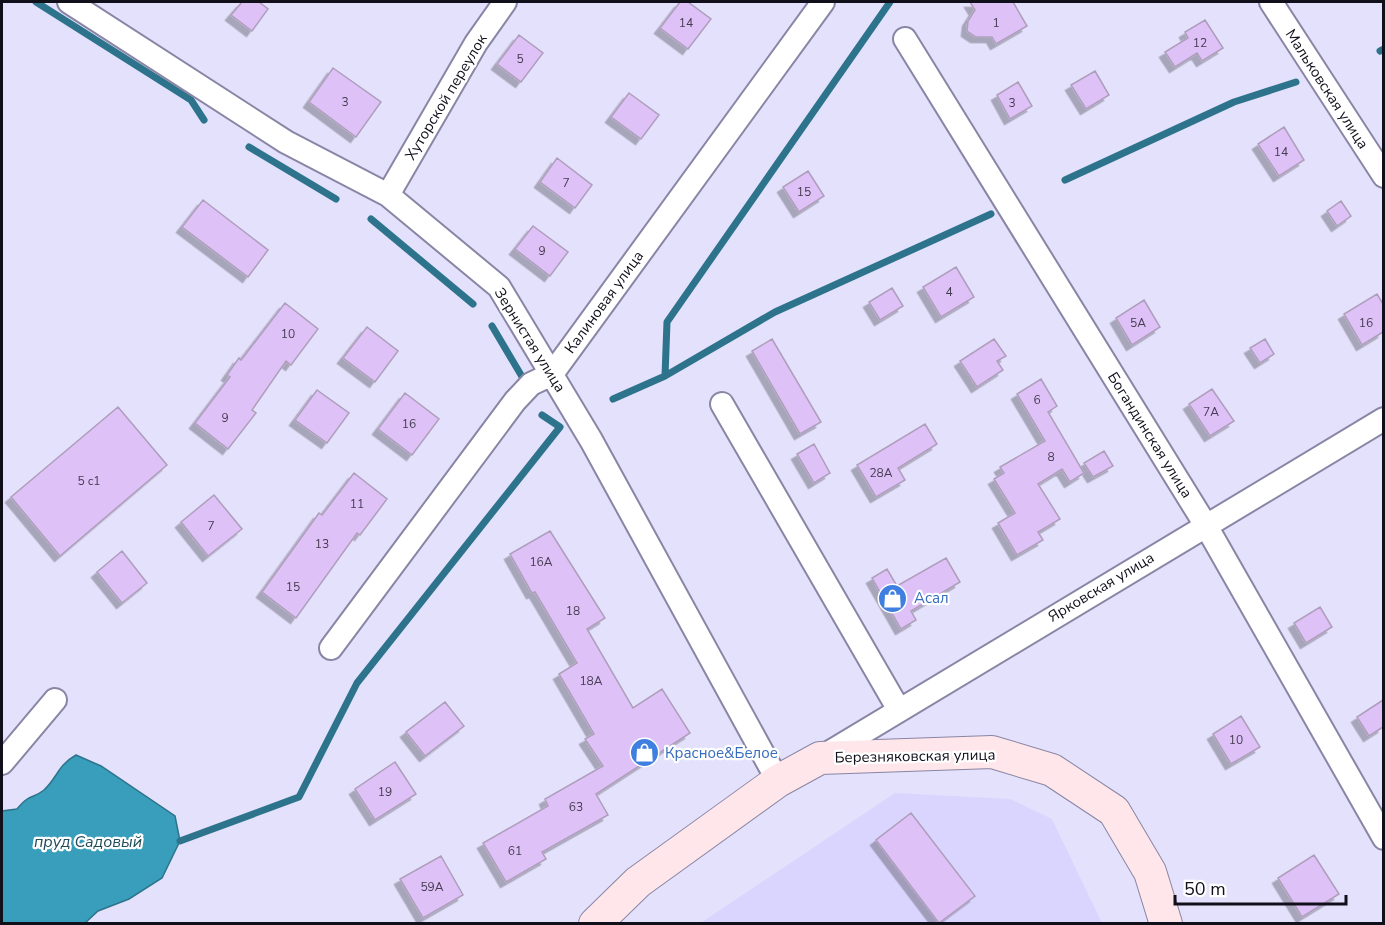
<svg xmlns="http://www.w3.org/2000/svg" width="1385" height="925" font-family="'Nunito Sans',sans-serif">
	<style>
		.built { fill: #dad5fe }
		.water { fill: #399ebb; stroke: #2d738b; stroke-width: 1.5 }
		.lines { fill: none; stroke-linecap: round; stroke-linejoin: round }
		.stream { stroke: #2d738b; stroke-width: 7 }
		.building { fill: #dec1f7; stroke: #ae9ebb; stroke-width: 1.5; filter: url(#shadow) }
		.street-casing { stroke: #8985a4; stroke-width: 26 }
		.secondary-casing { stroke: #8985a4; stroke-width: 34 }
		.street { stroke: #fff; stroke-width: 22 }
		.secondary { stroke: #fee6ea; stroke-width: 32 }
		.labels { text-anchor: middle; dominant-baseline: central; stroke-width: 4.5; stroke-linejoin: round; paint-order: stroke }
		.number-label { font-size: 12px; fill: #443c51 }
		.street-label { font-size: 15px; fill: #110f1a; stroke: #fff }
		.shop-label { font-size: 15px; fill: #366cbe; stroke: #fff; text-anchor: start }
		.water-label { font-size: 16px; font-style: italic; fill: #214c59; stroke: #fff }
	</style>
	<defs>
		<filter id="shadow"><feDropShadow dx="-5.5" dy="5.5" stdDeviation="0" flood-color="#0004"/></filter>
	</defs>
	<rect width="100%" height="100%" fill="#e4e1fc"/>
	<path class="built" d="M895 793 1010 799 1052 819 1102 923 699 924Z"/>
	<path class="water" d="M76 755 101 766 175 816 180 841 162 878 129 899 98 911 85 923H2V811L17 809C30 793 33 799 44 790 58 777 57 766 76 755Z"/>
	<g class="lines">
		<path class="stream" d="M36 2 191 100 204 120
			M1380 51 1384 49
			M249 147 336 199
			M1065 180 1234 102 1296 82
			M371 219 473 304
			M492 326 524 380
			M665 376 775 312 991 214
			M613 399 665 376 667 322 890 2
			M180 841 299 797 357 683 560 427 542 415"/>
	</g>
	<path class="building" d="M242 2H259L268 9 252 31 231 15Z
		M680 2H688L711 19 688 49 660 28Z
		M970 2H1013L1027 26 996 44 992 37H976L967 31 968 21 975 10Z
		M1205 20 1223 48 1202 61 1197 53 1175 67 1165 52 1188 38 1185 32Z
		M519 35 543 53 521 82 497 64Z
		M333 68 381 102 356 137 309 102Z
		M1095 71 1109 95 1086 109 1071 85Z
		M1018 82 1032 106 1010 119 997 95Z
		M629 93 659 115 641 139 611 117Z
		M1284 127 1304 160 1279 176 1258 144Z
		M557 158 592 185 575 208 540 182Z
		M808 171 824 196 799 212 783 187Z
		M203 200 268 250 248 277 182 227Z
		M1341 201 1351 216 1337 226 1327 211Z
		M533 226 568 252 550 276 515 249Z
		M956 267 974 297 941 317 923 287Z
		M892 288 903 306 880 320 869 302Z
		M1377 294 1383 304V332L1362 345 1344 314Z
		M1144 300 1160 327 1132 345 1116 318Z
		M285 303 318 329 291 365 286 361 252 410 256 413 228 449 195 423 230 377 227 375 239 358 241 360Z
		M367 327 398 351 375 382 343 358Z
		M772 339 821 422 800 434 752 351Z
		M994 339 1006 356 997 361 1003 370 977 387 960 361Z
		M1265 339 1274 354 1260 363 1250 348Z
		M1041 379 1057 406 1048 412 1084 473 1070 482 1062 469 1038 484 1060 519 1038 532 1043 540 1017 555 998 523 1015 513 994 479 1004 473 1000 467 1045 441 1017 394Z
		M1212 389 1234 421 1210 436 1189 404Z
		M317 390 349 413 327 443 295 420Z
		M405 393 439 419 412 455 378 429Z
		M118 407 167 465 60 556 11 497Z
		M925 424 937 444 898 468 905 480 876 497 857 465Z
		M814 444 830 473 814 483 797 454Z
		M1104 451 1113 466 1093 477 1084 463Z
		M354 473 387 499 360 535 357 533 296 618 262 592 319 513 322 515Z
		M214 495 242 529 208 556 181 522Z
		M550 531 605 618 587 629 633 708 662 689 690 733 596 794 608 815 542 852 546 859 506 882 483 843 548 806 545 799 603 766 585 739 594 734 559 674 577 663 535 592 532 593 510 554Z
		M122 551 147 583 122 603 97 572Z
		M946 558 960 582 911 611 916 620 901 629 872 578 887 569 897 586Z
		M1320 607 1332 627 1306 643 1294 623Z
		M1383 700V727L1369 736 1357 717Z
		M445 702 464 726 425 756 406 732Z
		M1241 716 1260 747 1231 764 1213 734Z
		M395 762 416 794 375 820 355 789Z
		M911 813 975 896 939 923 876 840Z
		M1314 855 1339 894 1302 917 1278 878Z
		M441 856 463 895 423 918 400 879Z"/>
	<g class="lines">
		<defs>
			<path id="street" d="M69 2 286 142 388 195 499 287 591 440 778 781
				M1271 2 1384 176
				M905 39 1205 524 1384 838
				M388 195 476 43 505 2
				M722 404 899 710
				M331 648 515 401 531 384 552 374 823 2
				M822 757 1384 419
				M2 763 55 700"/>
			<path id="secondary" d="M595 924 638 882 778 781 820 758 992 752 1052 770 1114 811 1150 872 1166 924"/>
		</defs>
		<use href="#street" class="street-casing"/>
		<use href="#secondary" class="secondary-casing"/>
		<use href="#street" class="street"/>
		<use href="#secondary" class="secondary"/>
	</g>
	<defs>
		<symbol id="shop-disc" viewBox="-11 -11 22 22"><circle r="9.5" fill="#3f7fe0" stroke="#fff"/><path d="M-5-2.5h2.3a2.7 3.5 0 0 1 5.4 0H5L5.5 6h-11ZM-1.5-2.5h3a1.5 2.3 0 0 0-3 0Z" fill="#fff"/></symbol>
	</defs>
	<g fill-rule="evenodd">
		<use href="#shop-disc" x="876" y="582" width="33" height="33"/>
		<use href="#shop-disc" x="628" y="736" width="33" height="33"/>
	</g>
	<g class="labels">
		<g class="number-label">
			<text x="686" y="23">14</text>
			<text x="996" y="23">1</text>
			<text x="1200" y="43">12</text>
			<text x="520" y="59">5</text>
			<text x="345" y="102">3</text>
			<text x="1012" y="103">3</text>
			<text x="1281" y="152">14</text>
			<text x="566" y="183">7</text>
			<text x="804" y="192">15</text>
			<text x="542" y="251">9</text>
			<text x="949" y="292">4</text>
			<text x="1138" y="323">5А</text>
			<text x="1366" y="323">16</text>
			<text x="288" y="334">10</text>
			<text x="1037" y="400">6</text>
			<text x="1211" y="412">7А</text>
			<text x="225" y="418">9</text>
			<text x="409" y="424">16</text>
			<text x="1051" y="457">8</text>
			<text x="881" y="473">28А</text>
			<text x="89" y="481">5 с1</text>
			<text x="357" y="504">11</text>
			<text x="211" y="526">7</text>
			<text x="322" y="544">13</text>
			<text x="541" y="562">16А</text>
			<text x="293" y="587">15</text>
			<text x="573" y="611">18</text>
			<text x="591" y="681">18А</text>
			<text x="1236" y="740">10</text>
			<text x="385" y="792">19</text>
			<text x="576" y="807">63</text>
			<text x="515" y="851">61</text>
			<text x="432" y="887">59А</text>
		</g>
		<g class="street-label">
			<text transform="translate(1327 89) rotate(57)">Мальковская улица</text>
			<text transform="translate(446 97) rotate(-59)">Хуторской переулок</text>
			<text transform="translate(604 302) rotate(-54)">Калиновая улица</text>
			<text transform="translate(530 340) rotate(58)">Зернистая улица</text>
			<text transform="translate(1150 435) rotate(58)">Богандинская улица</text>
			<text transform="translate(1101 587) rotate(-31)">Ярковская улица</text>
			<text transform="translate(915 756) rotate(-1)">Березняковская улица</text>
		</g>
		<g class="shop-label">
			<text x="914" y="598">Асал</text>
			<text x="665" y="753">Красное&amp;Белое</text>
		</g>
		<g class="water-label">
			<text x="88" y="842">пруд Садовый</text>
		</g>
	</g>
	<rect width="1385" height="925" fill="none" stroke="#110f1a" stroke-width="6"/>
	<path d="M1175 895v9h171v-9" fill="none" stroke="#110f1a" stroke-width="3"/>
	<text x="1184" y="895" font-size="18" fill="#110f1a" stroke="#ffffff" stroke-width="4.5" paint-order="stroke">50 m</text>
</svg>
